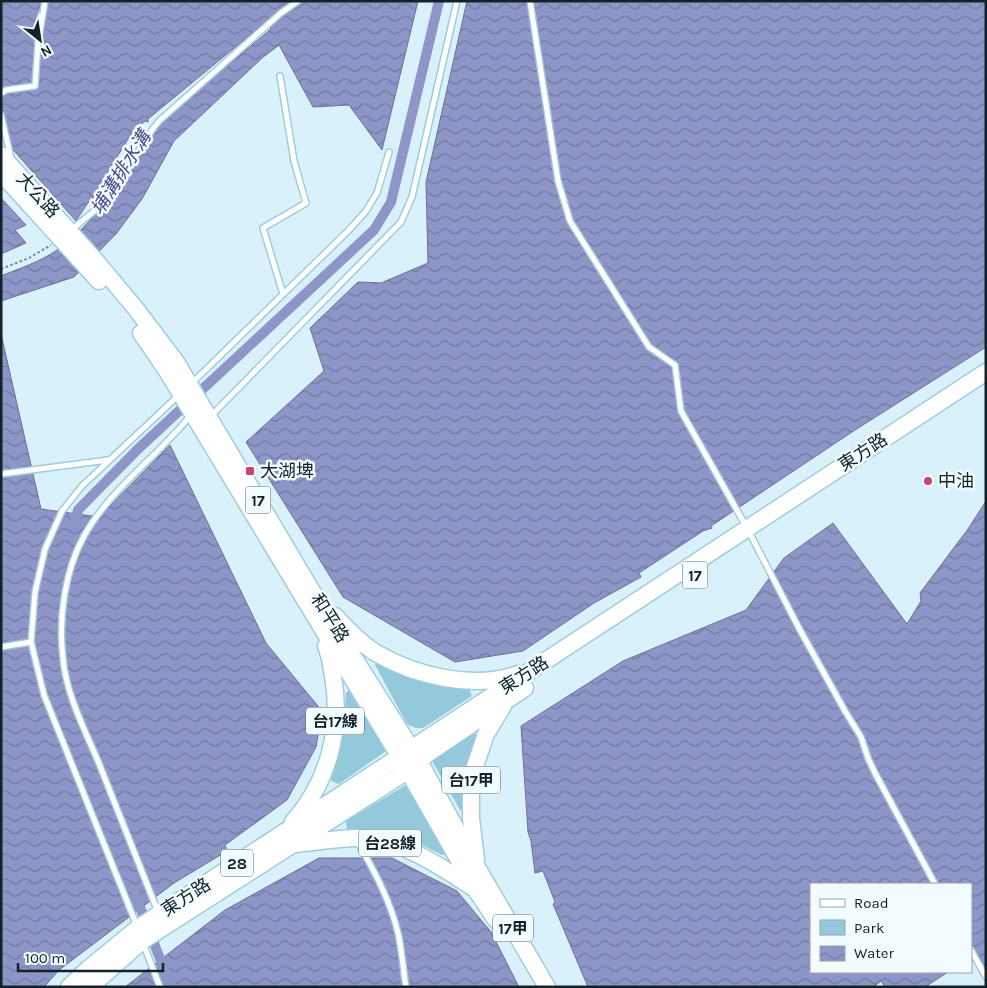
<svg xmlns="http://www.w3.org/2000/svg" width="987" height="988" font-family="Karla,'Noto Sans TC',sans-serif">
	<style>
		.green { fill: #94c9db }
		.water { fill: url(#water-waves); stroke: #697297 }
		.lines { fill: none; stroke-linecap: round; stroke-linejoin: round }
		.canal { stroke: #8e95c7; stroke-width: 10 }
		.lane-casing { stroke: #a2ccdc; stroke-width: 8 }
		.primary-casing { stroke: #a2ccdc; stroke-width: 19 }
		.path { stroke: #72868e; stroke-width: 2; stroke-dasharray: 2.5 2.5; stroke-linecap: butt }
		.lane { stroke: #fff; stroke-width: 5 }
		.primary { stroke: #fff; stroke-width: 16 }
		.poi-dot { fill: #ce4273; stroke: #f2fbfe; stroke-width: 2 }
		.labels { text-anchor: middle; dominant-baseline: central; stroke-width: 5; stroke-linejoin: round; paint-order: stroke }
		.shield { fill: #f2fbfe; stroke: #556368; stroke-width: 1 }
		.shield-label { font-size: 16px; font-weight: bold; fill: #122228 }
		.street-label { font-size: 18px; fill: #122228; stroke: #f2fbfe }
		.poi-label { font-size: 18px; fill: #122228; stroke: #f2fbfe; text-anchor: start }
		.water-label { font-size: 19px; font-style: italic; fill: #484c8c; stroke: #f2fbfe }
	</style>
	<defs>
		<pattern id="water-waves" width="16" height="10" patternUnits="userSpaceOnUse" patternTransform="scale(1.25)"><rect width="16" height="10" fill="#8e95c7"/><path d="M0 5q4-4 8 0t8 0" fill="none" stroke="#7379a2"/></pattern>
	</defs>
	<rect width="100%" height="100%" fill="#d8f1fa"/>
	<path class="green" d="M378 660 469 688 472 696 423 728H415L407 724 375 665Z
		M353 689 389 749 339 784C332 782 330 781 330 773L344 730 346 692Z
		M471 732 478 735 467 811 460 810 431 759Z
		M409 783 449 854 442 855 418 843 393 835 369 832H347L346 821Z"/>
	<path class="water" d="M1 1H418L382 150 349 105 313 107 279 45 262 58 174 141 142 199 116 234 74 277 1 301V276C20 268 40 262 57 250 78 236 102 208 117 187 134 164 147 137 167 116L271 29 267 21 148 119V122L145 121 133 131 104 178 105 185 87 204 76 221 1 136Z
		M467 1H986V347L855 430 711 526 712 528 703 531 639 573 641 577 594 603 523 651 455 662 343 597 246 442 324 371 310 328 358 282 381 283 428 263 426 182Z
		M1 198 26 225 15 230 26 243 1 254Z
		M1 334 41 509 99 517 170 445 266 643 322 711 316 747 287 800 225 845 227 851 174 883 59 970 44 987H1Z
		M986 501V968L977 953 971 957V884H811V972H948L925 987H885L881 981 873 987H588L553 904 555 902 543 871 535 873 531 841 528 832 521 726 623 661 746 610 784 558 833 523 907 624 921 601 920 593 968 529Z
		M319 858H392L457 891 491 932 519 987H125L225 910Z"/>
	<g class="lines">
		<path class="canal" d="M74 526 78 510 138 449 374 230 391 202 439 1
			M136 897 171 987"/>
		<defs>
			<path id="lane" d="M530 1 558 181 570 221 649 347 675 365 681 411 747 528 800 630 845 711 861 737 868 758 875 773 935 884
				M280 76 294 161 306 203 263 228 283 294
				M1 93 6 90 35 86 38 43 45 1
				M1 115 11 158
				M72 229C88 216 106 203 117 186 132 165 142 141 159 121L281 13 298 1
				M191 384 348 231 366 211 377 193 389 152
				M211 416 401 222 412 197 457 1
				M1 474 108 460
				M1 647 31 642
				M357 841C374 870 390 900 398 933 402 950 403 969 406 987
				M158 912C138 861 118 811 98 761 84 728 66 694 63 658 58 619 65 570 84 536 110 489 157 457 191 415
				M137 926 44 695 31 642 35 592 45 549 62 511 82 486 179 395
				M143 943 160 987
				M971 950 986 977"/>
			<path id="primary" d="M1 155 96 261 136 309 176 362 313 593 419 761 478 869 547 987
				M1 173 99 281
				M141 333 167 371 407 769 476 890 496 920
				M335 616C346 628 363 646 378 654 416 676 475 690 518 674
				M293 822C329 781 342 728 333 676 331 665 330 655 326 646
				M296 844C315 842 334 839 353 838 397 837 437 864 472 887
				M476 859 471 818V778L486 734 503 706
				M69 987 88 969 138 928 986 372
				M90 987 142 941 398 777 430 752 525 688"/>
		</defs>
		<use href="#lane" class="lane-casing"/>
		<use href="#primary" class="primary-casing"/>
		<path class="path" d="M1 269 29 258 51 245"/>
		<use href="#lane" class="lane"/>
		<use href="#primary" class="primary"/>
	</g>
	<g class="poi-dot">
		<rect x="245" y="466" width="10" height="10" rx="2.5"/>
		<circle cx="928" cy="481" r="5"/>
	</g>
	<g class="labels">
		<g class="shield">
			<rect x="245.5" y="486.5" width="25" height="27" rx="4"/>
			<rect x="682.5" y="561.5" width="25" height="27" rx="4"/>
			<rect x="306" y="707.5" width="58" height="27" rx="4"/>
			<rect x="442" y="766.5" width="58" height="27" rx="4"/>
			<rect x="359" y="829.5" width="62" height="27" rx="4"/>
			<rect x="221" y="849.5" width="32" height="27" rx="4"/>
			<rect x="493" y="914.5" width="40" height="27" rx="4"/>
		</g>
		<g class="shield-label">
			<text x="258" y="500">17</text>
			<text x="695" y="575">17</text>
			<text x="335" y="721">台17線</text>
			<text x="471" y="780">台17甲</text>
			<text x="390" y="843">台28線</text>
			<text x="237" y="863">28</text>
			<text x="513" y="928">17甲</text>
		</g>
		<g class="street-label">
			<text transform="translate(38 195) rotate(48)">大公路</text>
			<text transform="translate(863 452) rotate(-33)">東方路</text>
			<text transform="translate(330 618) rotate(58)">和平路</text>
			<text transform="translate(524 675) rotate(-33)">東方路</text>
			<text transform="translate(186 897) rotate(-33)">東方路</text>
		</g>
		<g class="poi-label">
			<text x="260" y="471">大湖埤</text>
			<text x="938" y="481">中油</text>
		</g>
		<g class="water-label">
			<text transform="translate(121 173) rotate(-58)">埔溝排水溝</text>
		</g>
	</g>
	<rect width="987" height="988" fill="none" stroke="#122228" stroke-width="5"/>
	<rect x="810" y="883" width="162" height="90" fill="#f2fbfe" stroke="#98a4a8"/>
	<rect x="820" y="899" width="25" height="8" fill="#ffffff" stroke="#98a4a8"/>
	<text x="854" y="908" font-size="15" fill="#122228">Road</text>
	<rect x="820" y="920" width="25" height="15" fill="#94c9db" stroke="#98a4a8"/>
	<text x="854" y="933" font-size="15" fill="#122228">Park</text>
	<rect x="820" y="946" width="25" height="15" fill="url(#water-waves)" stroke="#98a4a8"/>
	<text x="854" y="958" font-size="15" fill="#122228">Water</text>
	<g transform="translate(40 40) rotate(150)" stroke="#f2fbfe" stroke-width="4" paint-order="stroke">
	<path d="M0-4L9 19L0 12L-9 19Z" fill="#122228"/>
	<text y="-8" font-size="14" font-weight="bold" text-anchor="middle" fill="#122228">N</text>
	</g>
	<path d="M18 963v8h145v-8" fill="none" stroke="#122228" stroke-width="2.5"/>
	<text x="25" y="963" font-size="15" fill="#122228" stroke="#f2fbfe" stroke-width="4" paint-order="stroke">100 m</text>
</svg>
